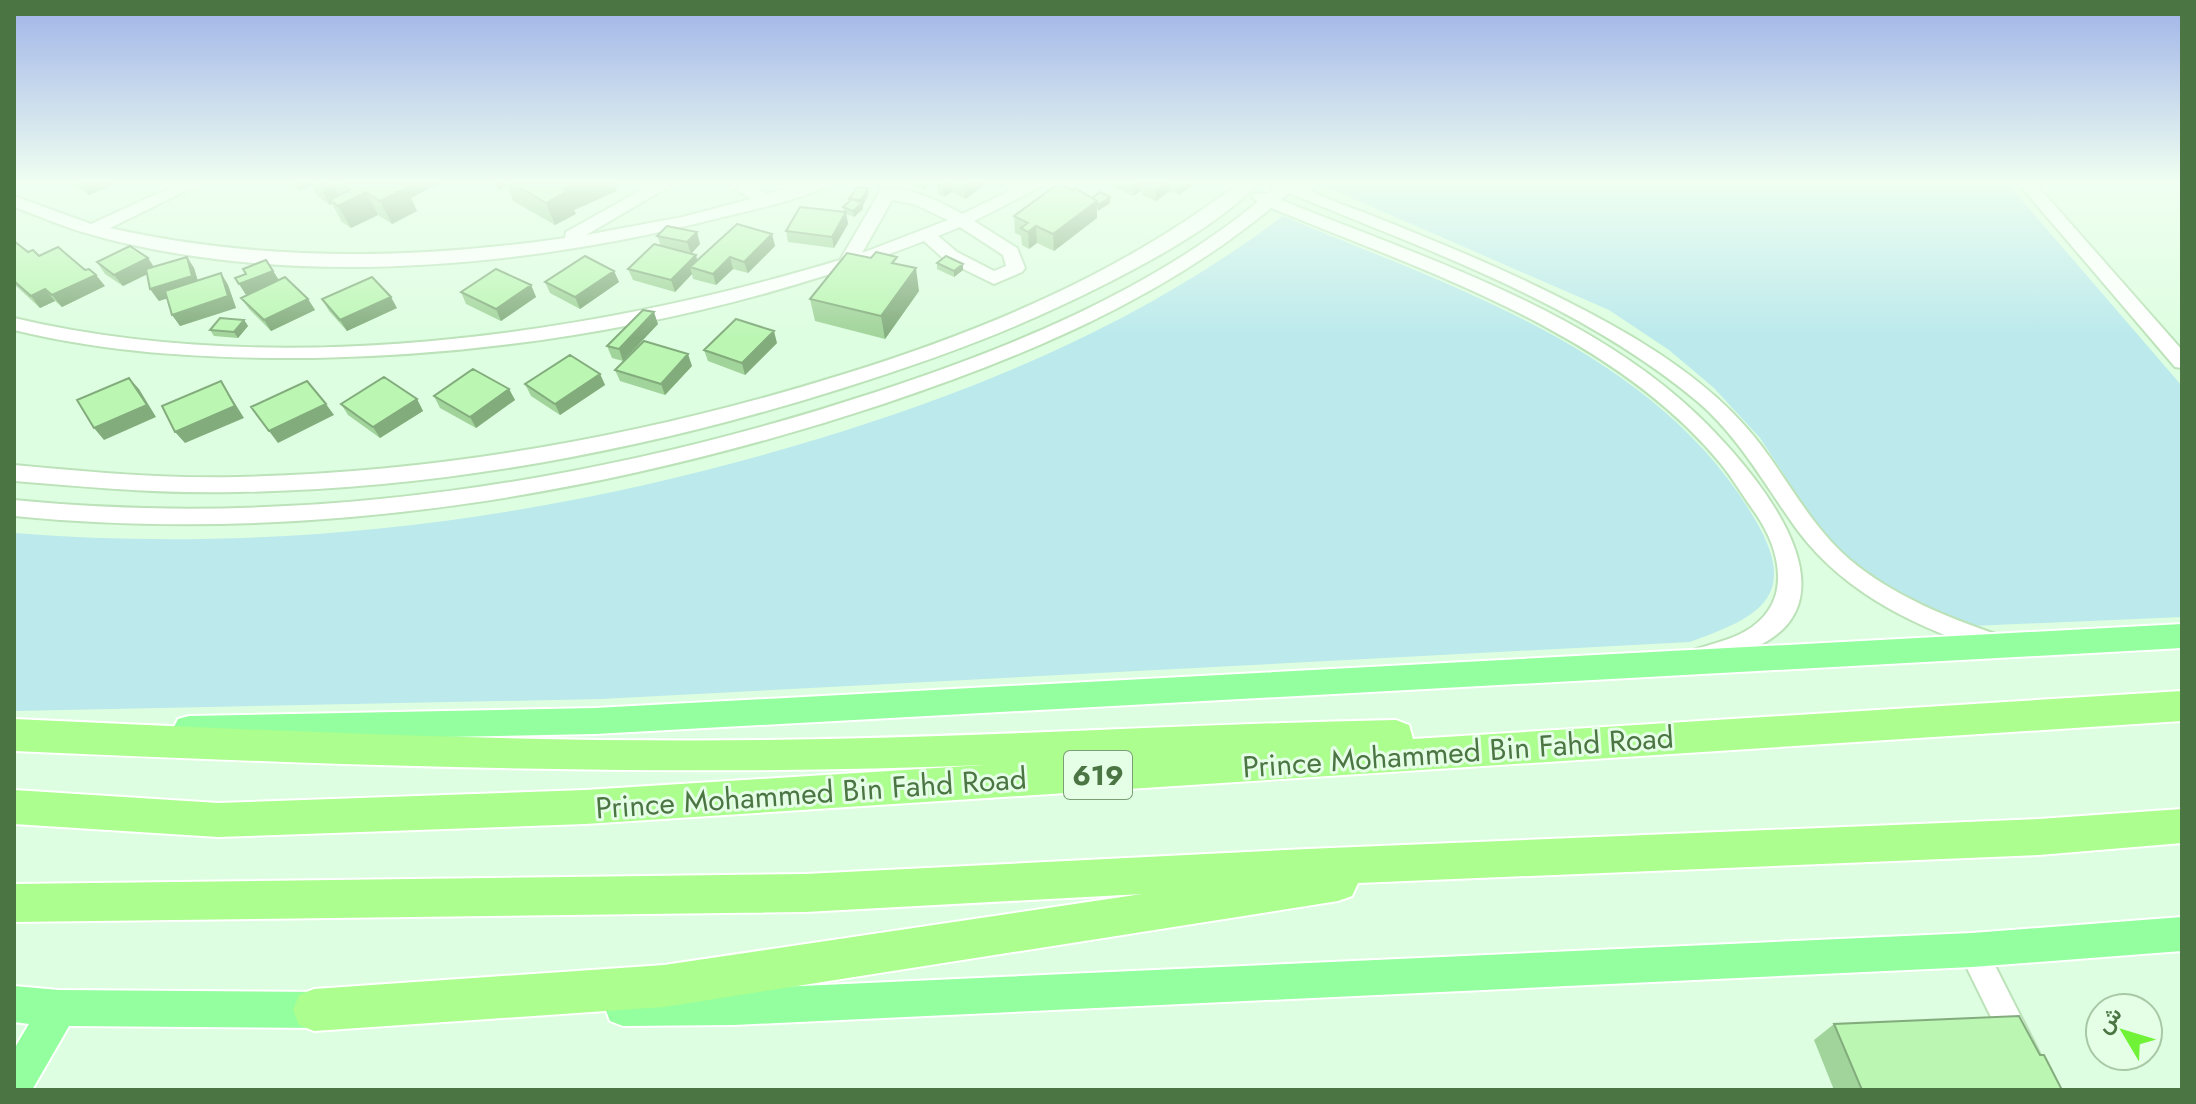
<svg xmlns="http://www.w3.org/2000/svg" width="2196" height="1104" font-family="Jost,Vazirmatn,sans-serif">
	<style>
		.green { fill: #bbe9ec }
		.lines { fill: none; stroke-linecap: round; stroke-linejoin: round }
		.minor-casing { stroke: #bce2b9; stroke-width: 4 }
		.major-casing { stroke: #fff; stroke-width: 4 }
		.highway-casing { stroke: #fff; stroke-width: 4 }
		.minor { fill: #fff; fill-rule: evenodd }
		.major { fill: #93ff9e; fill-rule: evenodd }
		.highway { fill: #acfe8e; fill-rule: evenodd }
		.wall { fill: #a1d49a }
		.shaded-wall { fill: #83ac7d }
		.building { fill: #bbf6b3; stroke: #83ac7d; stroke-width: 2 }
		.labels { text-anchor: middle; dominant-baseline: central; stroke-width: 6; stroke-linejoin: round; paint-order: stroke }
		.shield { fill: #e5ffe7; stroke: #7a9e75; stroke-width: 2 }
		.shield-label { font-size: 28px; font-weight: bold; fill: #4c7544 }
		.street-label { font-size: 30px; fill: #4c7544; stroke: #e5ffe7 }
	</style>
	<rect width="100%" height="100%" fill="#ddfee0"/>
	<path class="green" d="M1317 183H2007L2182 386V617L1972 626 1916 608 1834 551 1760 438 1714 388 1669 350 1609 310Z
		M1283 216C1454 288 1660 352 1757 523 1801 600 1753 619 1690 642L601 699 14 711V533C287 555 560 518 821 438 987 387 1144 321 1283 216Z"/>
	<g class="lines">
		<defs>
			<path id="minor" d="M180 183H202L110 228C260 262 413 260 565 238L566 232 654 183H675L586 235 682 217 751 199 726 183H747L767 194 804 183H830C815 197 738 213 715 219 518 269 280 290 82 232 59 225 37 215 14 207V196L91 224Z
				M1026 183H1048L974 221 1017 248 1025 268 1022 272 994 284 945 260 924 241C729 316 523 354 315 358 213 359 113 354 14 330V318C275 380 586 337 840 260L881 190C907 185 939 201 962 214ZM892 200 914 204 948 220 862 253ZM960 227 1003 255 1006 266 994 271 957 252 938 236Z
				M1239 183H1258C1216 230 1116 280 1058 307 988 340 916 365 843 388 647 450 443 489 237 492 162 494 88 487 14 481V465C89 472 164 479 239 477 444 472 645 436 841 375 983 331 1120 274 1239 183Z
				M1270 183H1299C1305 192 1353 208 1368 214 1451 247 1533 281 1610 324 1666 355 1721 393 1760 444 1789 482 1812 527 1849 559 1894 597 1949 618 2004 637L2008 644 2004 651 1996 654C1920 628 1848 597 1798 531 1766 487 1740 438 1698 402 1580 303 1429 251 1289 193L1281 200C1417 255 1569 303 1681 400 1734 446 1871 592 1758 646 1741 654 1708 671 1690 665L1686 658 1690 651C1710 644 1734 640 1752 627 1792 599 1780 549 1756 514 1744 498 1734 480 1721 464 1613 332 1425 271 1271 208 1159 301 1020 358 883 404 605 496 307 545 14 516V500C303 529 598 483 873 393 1008 349 1146 293 1258 202L1252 197 1254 193 1267 194 1275 188Z
				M2018 183H2035L2182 350V368L2175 367Z
				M1972 936 1982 940 2058 1090H2027L1958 950 1962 940Z"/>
			<path id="major" d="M2182 624V648L595 734 189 742 178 739 173 729 178 719 189 716 595 708Z
				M2182 917V951L1972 967 734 1025 623 1026 610 1021 605 1008 610 995 623 990 734 989 1972 933Z
				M14 986 59 990 329 992 342 997 347 1010 342 1023 329 1028 69 1026 32 1090H14V1049L29 1024 14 1022Z"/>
			<path id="highway" d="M2182 691V721L585 824 218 837 14 824V790L218 803 585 790 984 765C660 778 337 765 14 751V719C264 730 514 743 764 740 975 738 1185 724 1396 720L1409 725 1413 739Z
				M2182 809V843L2039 855 1358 883 1352 896 1338 901 664 1007 314 1031 299 1025 293 1010 299 995 314 989 664 965 1142 894 805 912 14 922V884L805 874 1307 849 2039 819Z"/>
		</defs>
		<use href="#minor" class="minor-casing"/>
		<use href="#major" class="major-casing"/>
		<use href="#highway" class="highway-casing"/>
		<use href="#minor" class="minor"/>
		<use href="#major" class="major"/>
		<use href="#highway" class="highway"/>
	</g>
	<path class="wall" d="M71 183H117L89 195Z
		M289 183H440L411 198 417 211 392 224 378 215 351 228 342 222 332 204 330 205 317 196 311 185 300 191Z
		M488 183H614L617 191 574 210 576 214 555 225 513 201 507 186 500 190Z
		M914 183H930L931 185 923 190 914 186Z
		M932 183H988L965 199 952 192 944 197 938 194 937 186Z
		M1105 183H1142V190L1133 196Z
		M1143 183H1192V186L1179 195 1170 191 1156 201 1142 195Z
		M869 194 863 205V209L854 217 846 214 848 224 834 248 788 242 786 231 844 212 843 207 850 201 849 199Z
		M1110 197V203L1097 210V218L1054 251 1037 243 1029 249 1022 245 1021 236 1015 233 1014 216 1092 198Z
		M697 232 700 244 691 254 696 255 697 261 772 234 775 246 748 273 733 269 716 285 693 279 692 274 675 292 633 280 628 269 661 246 657 236Z
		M14 241 28 252 105 286 62 307 55 301 40 308 14 284Z
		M187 257 194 268 198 281 221 273 228 285 236 308 180 326 167 298 159 301 150 289 147 274 123 286 105 274 97 262 148 258 153 267Z
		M871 258 898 264 919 291 885 339 815 321 810 299Z
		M266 260 279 280 308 299 315 310 271 331 249 309 241 298 246 295V274Z
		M937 263 963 264V270L954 277 937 269Z
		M614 271 619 282 580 309 550 293 545 282Z
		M531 285 536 297 501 321 466 304 461 292Z
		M322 299 397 308 347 331 329 311Z
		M244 320 248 326 238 338 214 336 210 330Z
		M658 324 623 361 612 358 607 346Z
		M777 343 745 375 708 361 704 350Z
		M692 366 665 395 620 381 615 370Z
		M600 374 605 385 560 415 531 396 525 384Z
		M509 389 515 400 476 428 440 408 434 396Z
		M417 399 423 411 380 438 348 415 341 404Z
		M1834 1024 2040 1055 2062 1090H1834L1814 1040Z"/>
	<path class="shaded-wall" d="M81 183H117L89 195Z
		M296 183H310L311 185 300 191Z
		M318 183H332L341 199 330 200 332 204 330 205Z
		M394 183H440L411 198 417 211 392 224 380 201Z
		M497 183H505L507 186 500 190Z
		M576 183H614L617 191 574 210 576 214 555 225 546 203 563 189Z
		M924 183H930L931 185 923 190 922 184Z
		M943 183H951L952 192 944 197Z
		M964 183H988L965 199Z
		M1135 183H1142V190L1133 196V185Z
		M1165 183H1171L1170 191 1156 201V190Z
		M1192 183V186L1179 195 1180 184Z
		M868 188 869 194 863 205V209L854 217 853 211 862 204 861 200Z
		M366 192 378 215 351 228 338 206Z
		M1110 197V203L1098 211V205Z
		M1097 201V218L1054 251 1053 234Z
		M846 212 848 224 834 248 832 237Z
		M1036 226 1037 243 1029 249 1028 232Z
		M697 232 700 244 691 254 687 242Z
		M772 234 775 246 748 273 744 262Z
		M696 255 699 267H690L692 274 675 292 671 280Z
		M187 257 194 268 200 288 159 301 150 289Z
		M730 257 733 269 716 285 713 274Z
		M148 258 156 270 123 286 114 275Z
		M963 264V270L954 277V271Z
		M916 268 919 291 885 339 881 316Z
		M273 271 280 282 246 295 239 284Z
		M614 271 619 282 580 309 575 297Z
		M221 273 228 285 236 308 180 326 172 315Z
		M96 275 105 286 62 307 52 295Z
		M531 285 536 297 501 321 496 309Z
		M45 289 55 301 40 308 31 296Z
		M391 297 397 308 347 331 340 320Z
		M308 299 315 310 271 331 264 320Z
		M654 312 658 324 623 361 619 349Z
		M244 320 248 326 238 338 234 332Z
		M774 331 777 343 745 375 742 363Z
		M688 354 692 366 665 395 661 384Z
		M600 374 605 385 560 415 555 404Z
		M129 378 139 389 156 417 104 440 94 428Z
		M221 381 244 418 185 443 175 432Z
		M509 389 515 400 476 428 470 417Z
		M417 399 423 411 380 438 373 427Z
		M326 404 334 415 278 443 269 431Z"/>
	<path class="building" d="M339 183H398L406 188 380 201 366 192 338 206 330 200 350 190Z
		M512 183H576L563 189 567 191 546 203Z
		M1059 183 1073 190 1075 188 1097 201 1053 234 1036 226 1028 232 1021 228 1028 223 1014 216Z
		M1143 183H1165L1156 190Z
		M857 187 868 188 861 200 849 199Z
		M1100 192 1110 197 1098 205 1097 201 1092 198Z
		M852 199 862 203 853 211 843 207Z
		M800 207 846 212 832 237 786 231Z
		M737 224 772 234 744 262 730 257 713 274 690 267Z
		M667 226 697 232 687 242 657 236Z
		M14 241 28 252 33 250 39 256 58 247 85 270 89 269 96 275 52 295 45 289 31 296 14 281Z
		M654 244 696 255 671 280 628 269Z
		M130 246 148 258 114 275 97 262Z
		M876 252 897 257 892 263 916 268 881 316 810 299 847 253 871 258Z
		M585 256 614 271 575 297 545 282Z
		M946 256 963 264 954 271 937 263Z
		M187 257 192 276 150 289 146 269Z
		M266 260 273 271 239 284 235 278 246 274 243 269Z
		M496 269 531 285 496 309 461 292Z
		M221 273 228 296 172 315 165 291Z
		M285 277 308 299 264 320 241 298Z
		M372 277 391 297 340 320 322 299Z
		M643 310 654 312 619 349 607 346Z
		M220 318 244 320 234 332 210 330Z
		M736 319 774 331 742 363 704 350Z
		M644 341 688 354 661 384 615 370Z
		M570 355 600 374 555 404 525 384Z
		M473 369 509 389 470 417 434 396Z
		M384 377 417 399 373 427 341 404Z
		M129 378 147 405 94 428 77 400Z
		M221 381 235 406 175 432 162 406Z
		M307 381 326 404 269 431 251 407Z
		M2019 1016 2040 1055H2044L2062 1090H1862L1834 1024Z"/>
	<linearGradient id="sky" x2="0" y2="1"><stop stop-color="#9fb3e8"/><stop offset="0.54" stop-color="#f0fff1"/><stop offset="1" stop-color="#f0fff1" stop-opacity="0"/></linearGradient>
	<rect width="2196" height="338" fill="url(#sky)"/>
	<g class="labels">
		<rect class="shield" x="1064" y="751" width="68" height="48" rx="6"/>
		<g class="shield-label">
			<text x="1098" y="775">619</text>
		</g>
		<g class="street-label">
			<text transform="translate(1458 752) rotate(-4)">Prince Mohammed Bin Fahd Road</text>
			<text transform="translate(811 793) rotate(-4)">Prince Mohammed Bin Fahd Road</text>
		</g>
	</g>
	<rect width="2196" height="1104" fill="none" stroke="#4c7544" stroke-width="32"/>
	<g transform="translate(2124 1032) rotate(308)"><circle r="38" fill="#e5ffe7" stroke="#a8c8a6" stroke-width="2"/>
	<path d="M0-6L14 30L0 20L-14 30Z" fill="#70f337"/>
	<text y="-12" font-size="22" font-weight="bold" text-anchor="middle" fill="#4c7544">ش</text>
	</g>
</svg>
